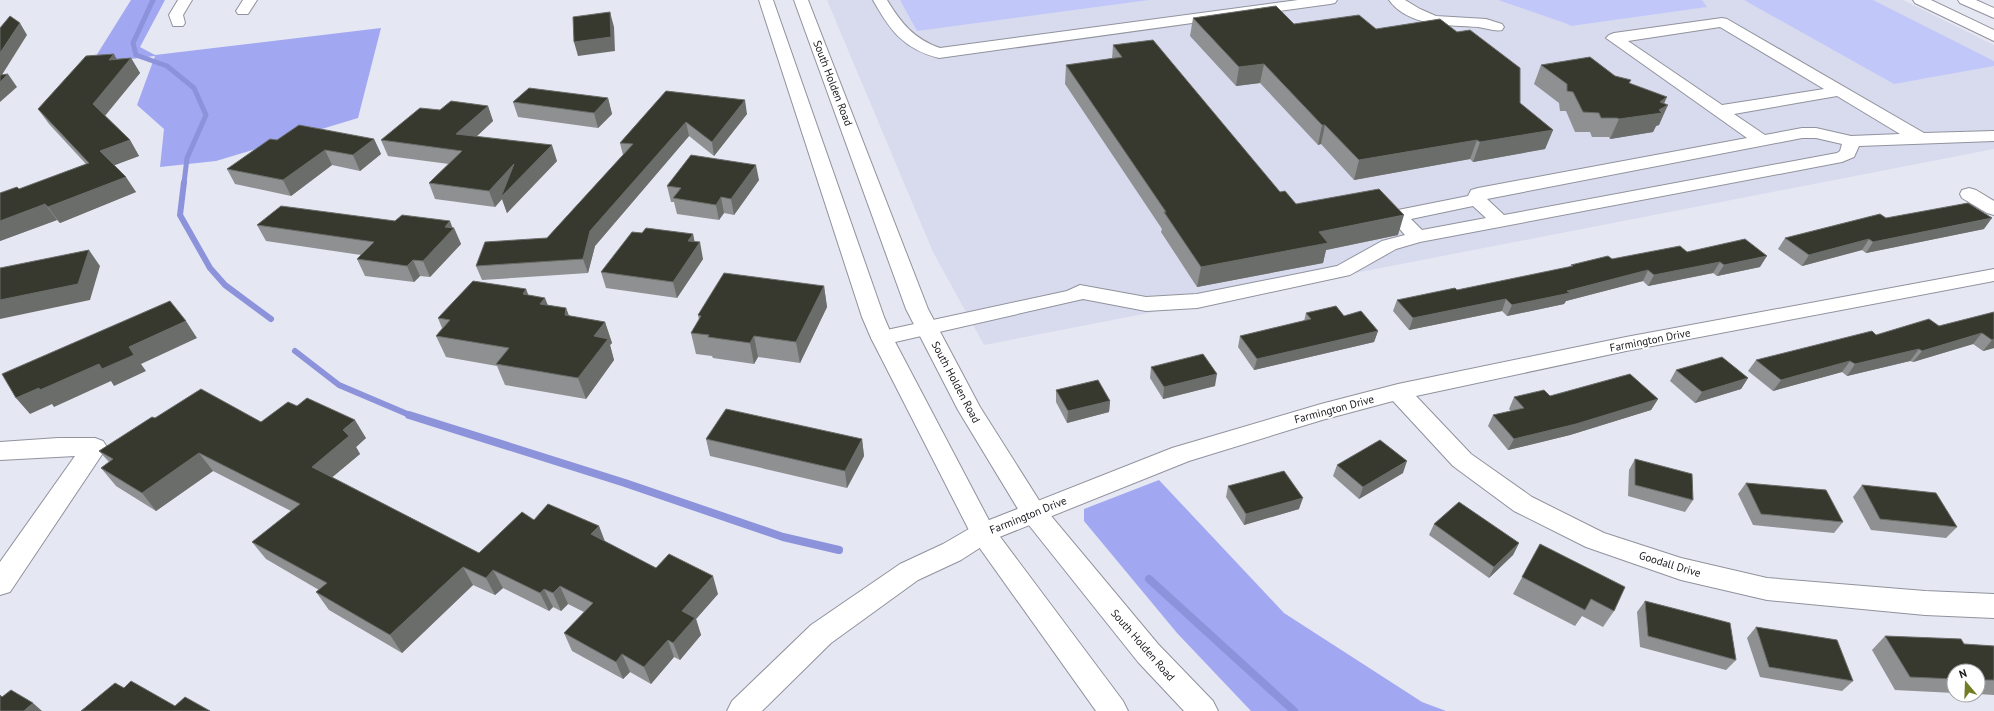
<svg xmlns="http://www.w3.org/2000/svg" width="1994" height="711" font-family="'PT Sans',sans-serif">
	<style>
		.built { fill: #d8dbee }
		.green { fill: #c1c8f9 }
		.forest { fill: #a1a8f1 }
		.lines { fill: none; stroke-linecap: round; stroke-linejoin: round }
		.stream-far2 { stroke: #8c93da; stroke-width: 5 }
		.stream-far1 { stroke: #8c93da; stroke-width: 6 }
		.stream { stroke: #8c93da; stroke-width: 8 }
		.minor-casing { stroke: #90929d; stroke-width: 2 }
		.major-casing { stroke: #90929d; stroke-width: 2 }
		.minor { fill: #fff; fill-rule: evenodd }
		.major { fill: #fff; fill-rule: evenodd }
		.wall { fill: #8e9091 }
		.shaded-wall { fill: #6b6d6a }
		.building { fill: #37392f; stroke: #6b6d6a }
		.labels { text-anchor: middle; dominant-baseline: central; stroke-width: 4; stroke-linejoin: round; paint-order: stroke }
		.street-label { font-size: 11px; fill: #18181d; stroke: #fff }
	</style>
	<rect width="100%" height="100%" fill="#e5e7f3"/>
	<path class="built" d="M827 0H1903L1994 45V149L984 345 933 252Z"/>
	<path class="green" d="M900 0H1149L917 31Z
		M1498 0H1702L1707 7 1571 26 1565 23Z
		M1744 0H1873L1994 61V66L1894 84Z"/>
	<path class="forest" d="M131 0H165L140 47 155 55 381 28 358 118 216 161 160 167 164 129 137 105 155 56 91 64Z
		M1159 480 1284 613 1422 702 1446 711H1251L1177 633 1084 521V509Z"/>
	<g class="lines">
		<path class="stream-far2" d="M153 0 133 43 136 55 167 66 194 88 206 115 187 158 184 183"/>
		<path class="stream-far1" d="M184 182 180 215 210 268 225 285 271 319
			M295 351 339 385 412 416"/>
		<path class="stream" d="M409 415 625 483 783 537 839 550
			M1149 579 1294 711"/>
		<defs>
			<path id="minor" d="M178 0H192L183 15 185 23 183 26H173L169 15Z
				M243 0H257L248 14H238L236 11Z
				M873 0H887C901 23 914 39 940 48L1298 0H1337L1335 3 1330 4 939 58C903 49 890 30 873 0Z
				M1389 0H1405L1420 9 1436 16 1486 19 1502 24 1504 27 1502 30C1494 32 1487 28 1478 27 1450 25 1408 27 1389 0Z
				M1913 0H1931L1994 30V41L1915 3Z
				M1958 0H1976L1994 8V18L1960 3Z
				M1722 18 1727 19 1924 133 1994 131V141L1859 146 1854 157 1842 162 1420 242 1396 249 1350 275 1197 308 1146 311 1083 299 882 345 874 343 871 338 874 333 882 331 1067 291 1080 285 1146 297 1197 294 1337 266 1382 241 1405 235 1390 218 1393 211 1468 196 1471 190 1478 188 1747 138 1606 38 1609 35 1614 33ZM1720 27 1824 89 1722 105 1628 41ZM1837 96 1900 134 1851 136 1816 128H1802L1765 135 1734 114ZM1802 138H1816L1842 144 1840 151 1837 153 1504 215 1487 199ZM1473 206 1486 218 1422 230 1411 219Z
				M1969 188 1976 190 1994 201V215L1987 213 1962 198 1960 194 1962 190Z
				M1994 269V281L1626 351 1416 396 1471 454 1532 497 1604 533 1681 558 1767 578 1925 591 1994 594V618L1925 615 1767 600 1681 580 1586 547 1514 511 1453 466 1393 401 1322 420 1189 461 992 540 961 560 918 580 831 643 762 711H727L732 701 811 625 900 564 943 544 974 526 1172 448 1321 404 1398 384 1626 337Z
				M58 438H95L103 441 107 447 10 592 0 595V562L75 456 0 460V442Z"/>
			<path id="major" d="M759 0H773L884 317 893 338 992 526 1123 701 1128 711H1096L974 540 871 338 862 317Z
				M794 0H808L928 309 980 407 1042 505 1158 644 1213 701 1218 711H1184L1138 662 1024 519 958 410 906 309Z"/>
		</defs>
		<use href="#minor" class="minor-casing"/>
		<use href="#major" class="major-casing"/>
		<use href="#minor" class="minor"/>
		<use href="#major" class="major"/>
	</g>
	<path class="wall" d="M1193 18 1376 29 1520 103 1553 130 1545 149 1473 162 1470 159 1354 180 1321 144 1318 145 1260 83 1236 86 1190 36Z
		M1113 45 1280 192 1296 204 1398 235 1326 250 1323 263 1197 287 1161 232 1162 229 1065 84 1066 65 1112 59Z
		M131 58 140 73 105 116 130 140 139 156 114 165 136 192 60 223 57 220 0 241V193L19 189 86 164 49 124 38 109 116 59Z
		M1541 65 1615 76 1630 83 1664 104 1659 125 1656 126 1653 132 1610 139 1609 137H1592L1590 132H1575L1566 111H1560L1559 103 1534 84Z
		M666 91 747 114 714 156 689 136 595 246 588 273 482 280 476 266 547 238 623 155 620 143Z
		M608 98 612 114 598 128 518 117 513 102Z
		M488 106 493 121 476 137 557 161 507 213 502 199 495 207 435 199 429 183 449 164 388 156 381 140 440 110Z
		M374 139 381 154 360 171 332 165 291 196 235 184 227 169 277 140Z
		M759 180 734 215 724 213 719 220 677 214 674 202H671L667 186Z
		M1886 218 1984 229 1866 253 1862 250 1802 266 1778 249 1785 238Z
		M395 221 454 228 461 244 430 277 420 276 414 282 365 276 357 259 361 255 266 241 257 225Z
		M642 233 693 234 694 242 703 259 677 298 606 288 601 272Z
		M1687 252 1760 267 1717 276 1713 273 1648 286 1643 281 1566 301 1564 304 1507 316 1502 311 1409 330 1393 311 1397 300 1457 290 1570 267 1571 265 1612 259Z
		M824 286 827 307 800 363 758 357 754 364 713 358 712 356 696 354 691 333 699 320 698 315Z
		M526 289 528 295 548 305 566 308 569 316 605 322 612 343 610 345 614 360 586 399 505 385 497 366 446 357 436 336 442 328 438 318Z
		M1994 312V348L1983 351 1973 344 1913 362 1910 361 1847 376 1842 372 1773 391 1748 371 1756 360 1876 335 1939 326Z
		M1306 313 1344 316 1378 331 1374 342 1254 370 1238 347 1240 336 1304 321Z
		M1151 367 1215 386 1163 399 1150 378Z
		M1676 370 1748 378 1741 389 1695 403 1670 381Z
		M1056 390 1110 401 1109 412 1067 423 1056 402Z
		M1550 396 1658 399 1651 410 1570 435 1508 450 1488 426 1493 415 1511 411 1509 409 1514 397Z
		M297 406 366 438 356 447 360 454 332 477 479 553 534 520 599 526 604 541 656 568 718 594 696 619 701 635 680 660 674 657 651 684 630 672 623 679 572 651 564 633 584 612 568 604 561 611 553 607 549 611 503 588 495 595 473 585 402 653 329 610 316 592 319 590 266 559 252 542 291 511 213 471 156 511 116 486 101 468 109 462 99 451 155 418 261 422Z
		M706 439H862L864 456 847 488 710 456Z
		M1635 459 1693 500 1685 512 1628 496 1629 470Z
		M1337 465 1403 473 1359 499 1333 476Z
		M1746 483 1843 522 1834 533 1753 525 1738 494Z
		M1862 485 1957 527 1946 538 1871 530 1853 497Z
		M1228 486 1299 509 1244 525 1226 497Z
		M1434 524 1519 543 1513 555 1489 578 1429 535Z
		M1540 544 1614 611 1603 627 1582 616 1575 626 1513 594Z
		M1645 601 1736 660 1726 670 1640 647 1637 612Z
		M1756 627 1853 681 1842 691 1760 677 1747 638Z
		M1885 636 1964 644 1994 646V695L1978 694V671H1954V693L1895 690 1872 650Z"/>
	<path class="shaded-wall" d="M610 12 614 27 615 51 578 56 574 42Z
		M20 23 27 35 0 78V53Z
		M114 54 122 69 131 58 140 73 102 119 93 104 109 60Z
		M1264 64 1260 83 1236 86 1239 67Z
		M8 74 17 87 0 102V82Z
		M1667 97 1662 108 1668 105 1659 125 1656 126 1653 132 1610 139 1619 119 1660 102Z
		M608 98 612 114 598 128 594 113Z
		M745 100 747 114 714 156 712 142Z
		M488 106 493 121 462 150 456 134Z
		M686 122 689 136 595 246 588 273 583 259 590 231Z
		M1322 125H1325L1321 144 1318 145Z
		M1553 130 1545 149 1473 162 1480 142Z
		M374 139 381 154 360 171 353 155Z
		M130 140 139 156 110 167 100 151Z
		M1477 140 1470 159 1354 180 1359 160Z
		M552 145 557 161 507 213 502 199 495 207 489 191 514 164Z
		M325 150 332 165 291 196 283 180Z
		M756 165 759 180 734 215 731 199Z
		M126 177 136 192 60 223 48 207Z
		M721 197 724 213 719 220 716 205Z
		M45 204 57 220 0 241V221Z
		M1404 215 1398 235 1326 250 1323 263 1197 287 1201 267 1319 232Z
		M1992 218 1984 229 1866 253 1873 242Z
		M450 221 453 229 454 228 461 244 430 277 423 261 445 227Z
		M693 234 696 248 700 242 703 259 677 298 673 282 688 241Z
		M1869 239 1862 250 1802 266 1809 255Z
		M89 250 100 266 90 300 0 319V300Z
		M1767 256 1760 267 1717 276 1724 265Z
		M413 260 420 276 414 282 407 266Z
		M1720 262 1713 273 1648 286 1654 275Z
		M1648 270 1643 281 1566 301 1564 304 1507 316 1512 305Z
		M824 286 827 307 800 363 796 342Z
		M526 289 534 310 523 294Z
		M545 298 553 318 540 304Z
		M1506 299 1502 311 1409 330 1413 318Z
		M566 308 574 329 565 315Z
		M186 321 197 338 141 364 146 371 114 386 111 381 54 407 52 404 30 414 16 398Z
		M605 322 612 343 610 345 614 360 586 399 578 378 594 336Z
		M1378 331 1374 342 1254 370 1257 359Z
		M1982 333 1973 344 1913 362 1922 351Z
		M754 336 758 357 754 364 750 343Z
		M1994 339V348L1983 351 1992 340Z
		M1919 349 1910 361 1847 376 1855 364Z
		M1850 361 1842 372 1773 391 1781 380Z
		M1217 374 1215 386 1163 399 1164 387Z
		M1748 378 1741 389 1695 403 1702 392Z
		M1658 399 1651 410 1570 435 1508 450 1514 439Z
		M1110 401 1109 412 1067 423 1068 411Z
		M355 420 366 438 356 447 360 454 323 485 312 467 343 430Z
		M862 439 864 456 847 488 845 471Z
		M199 453 213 471 156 511 142 493Z
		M1407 461 1403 473 1359 499 1363 487Z
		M1303 498 1299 509 1244 525 1246 514Z
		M599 526 606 544 591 534Z
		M1519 543 1513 555 1489 578 1494 567Z
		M463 567 473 585 402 653 390 635Z
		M493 570 503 588 495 595 486 578Z
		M713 576 718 594 696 619 701 635 680 660 673 643 682 611Z
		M560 586 568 604 561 611 553 593Z
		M544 589 553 607 549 611 540 593Z
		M668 640 674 657 651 684 644 667Z
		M622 654 630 672 623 679 616 662Z
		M33 703 42 711H24Z"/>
	<path class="building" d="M1276 6 1294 24 1359 15 1376 29 1440 19 1457 32 1470 30 1520 68V103L1553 130 1480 142 1477 140 1359 160 1325 125H1322L1264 64 1239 67 1193 18Z
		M610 12 611 37 574 42 573 17Z
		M10 16 20 23 0 53V28Z
		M1153 40 1280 192 1285 191 1296 204 1379 189 1404 215 1319 232 1328 243 1201 267 1164 212H1166L1066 65 1122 57 1113 45Z
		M114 54 109 60 131 58 93 104 130 140 100 151 126 177 48 207 45 204 0 221V193L17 187 19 189 89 163 38 109 86 56Z
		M1590 57 1615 76 1631 80 1629 83 1667 97 1660 102 1668 105 1659 110 1662 113 1619 119 1617 118H1601L1599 113 1583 112 1573 92 1567 91V84L1541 65Z
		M8 74 0 82V75Z
		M529 88 608 98 594 113 513 102Z
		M666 91 745 100 712 142 686 122 590 231 583 259 476 266 485 242 547 238 633 144 620 143Z
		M451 101 488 106 456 134 552 145 501 197 514 164 489 191 429 183 462 151 381 140 420 108 440 110Z
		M299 125 374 139 353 155 325 150 283 180 227 169 270 139 277 140Z
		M691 155 756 165 731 199 721 197 716 205 673 198 681 188 667 186Z
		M1968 203 1992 218 1873 242 1869 239 1809 255 1785 238 1880 214 1886 218Z
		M281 206 395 221 402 215 450 221 445 227 454 228 423 261 413 260 407 266 357 259 374 242 257 225Z
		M646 228 693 234 688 241 700 242 673 282 601 272 632 232 642 233Z
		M1745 239 1767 256 1724 265 1720 262 1654 275 1648 270 1567 291 1570 293 1512 305 1506 299 1413 318 1397 300 1455 288 1457 290 1573 266 1571 265 1608 256 1612 259 1680 246 1687 252Z
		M89 250 78 284 0 300V268Z
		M724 273 824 286 796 342 754 336 750 343 708 337 709 335 691 333 701 316 698 315Z
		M473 281 526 289 523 294 545 298 540 304 566 308 565 315 605 322 594 336 608 339 578 378 496 364 509 348 436 336 450 320 438 318Z
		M170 301 186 321 129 347 134 355 102 369 99 364 40 390 39 388 16 398 2 374Z
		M1336 306 1344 316 1361 311 1378 331 1257 359 1240 336 1311 319 1306 313Z
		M1994 312V339L1992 340 1982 333 1922 351 1919 349 1855 364 1850 361 1781 380 1756 360 1872 331 1876 335 1929 319 1939 326Z
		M1203 354 1217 374 1164 387 1151 367Z
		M1722 357 1748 378 1702 392 1676 370Z
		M1630 374 1658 399 1576 424 1514 439 1493 415 1524 408 1514 397 1544 390 1550 396Z
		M1098 380 1110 401 1068 411 1056 390Z
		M201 389 261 422 288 402 297 406 307 398 355 420 343 430 349 436 312 467 479 553 522 512 534 520 548 504 599 526 591 534 656 568 669 554 713 576 682 611 695 618 673 643 668 640 644 667 622 654 616 662 564 633 593 603 560 586 553 593 544 589 540 593 493 570 486 578 463 567 390 635 316 592 327 583 252 542 300 504 199 453 142 493 101 468 113 459 99 451 152 417 155 418Z
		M726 409 862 439 845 471 706 439Z
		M1380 440 1407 461 1363 487 1337 465Z
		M1635 459 1692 474 1693 500 1635 485Z
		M1284 471 1303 498 1246 514 1228 486Z
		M1746 483 1826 490 1843 522 1761 514Z
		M1862 485 1936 493 1957 527 1880 519Z
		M1459 502 1519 543 1494 567 1434 524Z
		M1540 544 1625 587 1614 611 1591 599 1585 610 1522 577Z
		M1645 601 1730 623 1736 660 1648 636Z
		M1756 627 1837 640 1853 681 1769 667Z
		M1885 636 1961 639 1964 644 1994 646V680H1978V671H1954V679L1910 677Z
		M131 681 175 706 185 697 210 711H81L115 683 124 688Z
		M11 690 33 703 24 711H0V695L2 697Z"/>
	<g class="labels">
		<g class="street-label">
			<text transform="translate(833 83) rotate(69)">South Holden Road</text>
			<text transform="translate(1650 340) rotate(-11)">Farmington Drive</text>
			<text transform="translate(956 382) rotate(62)">South Holden Road</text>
			<text transform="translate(1334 409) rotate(-15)">Farmington Drive</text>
			<text transform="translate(1028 515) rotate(-22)">Farmington Drive</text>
			<text transform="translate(1670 564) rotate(17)">Goodall Drive</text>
			<text transform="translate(1143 645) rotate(49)">South Holden Road</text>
		</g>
	</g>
	<g transform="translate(1966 683) rotate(341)"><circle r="19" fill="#ffffff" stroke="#a3a3a5"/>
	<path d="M0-3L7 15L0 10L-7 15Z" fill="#747b25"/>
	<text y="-6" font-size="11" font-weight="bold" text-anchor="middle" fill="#18181d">N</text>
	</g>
</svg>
